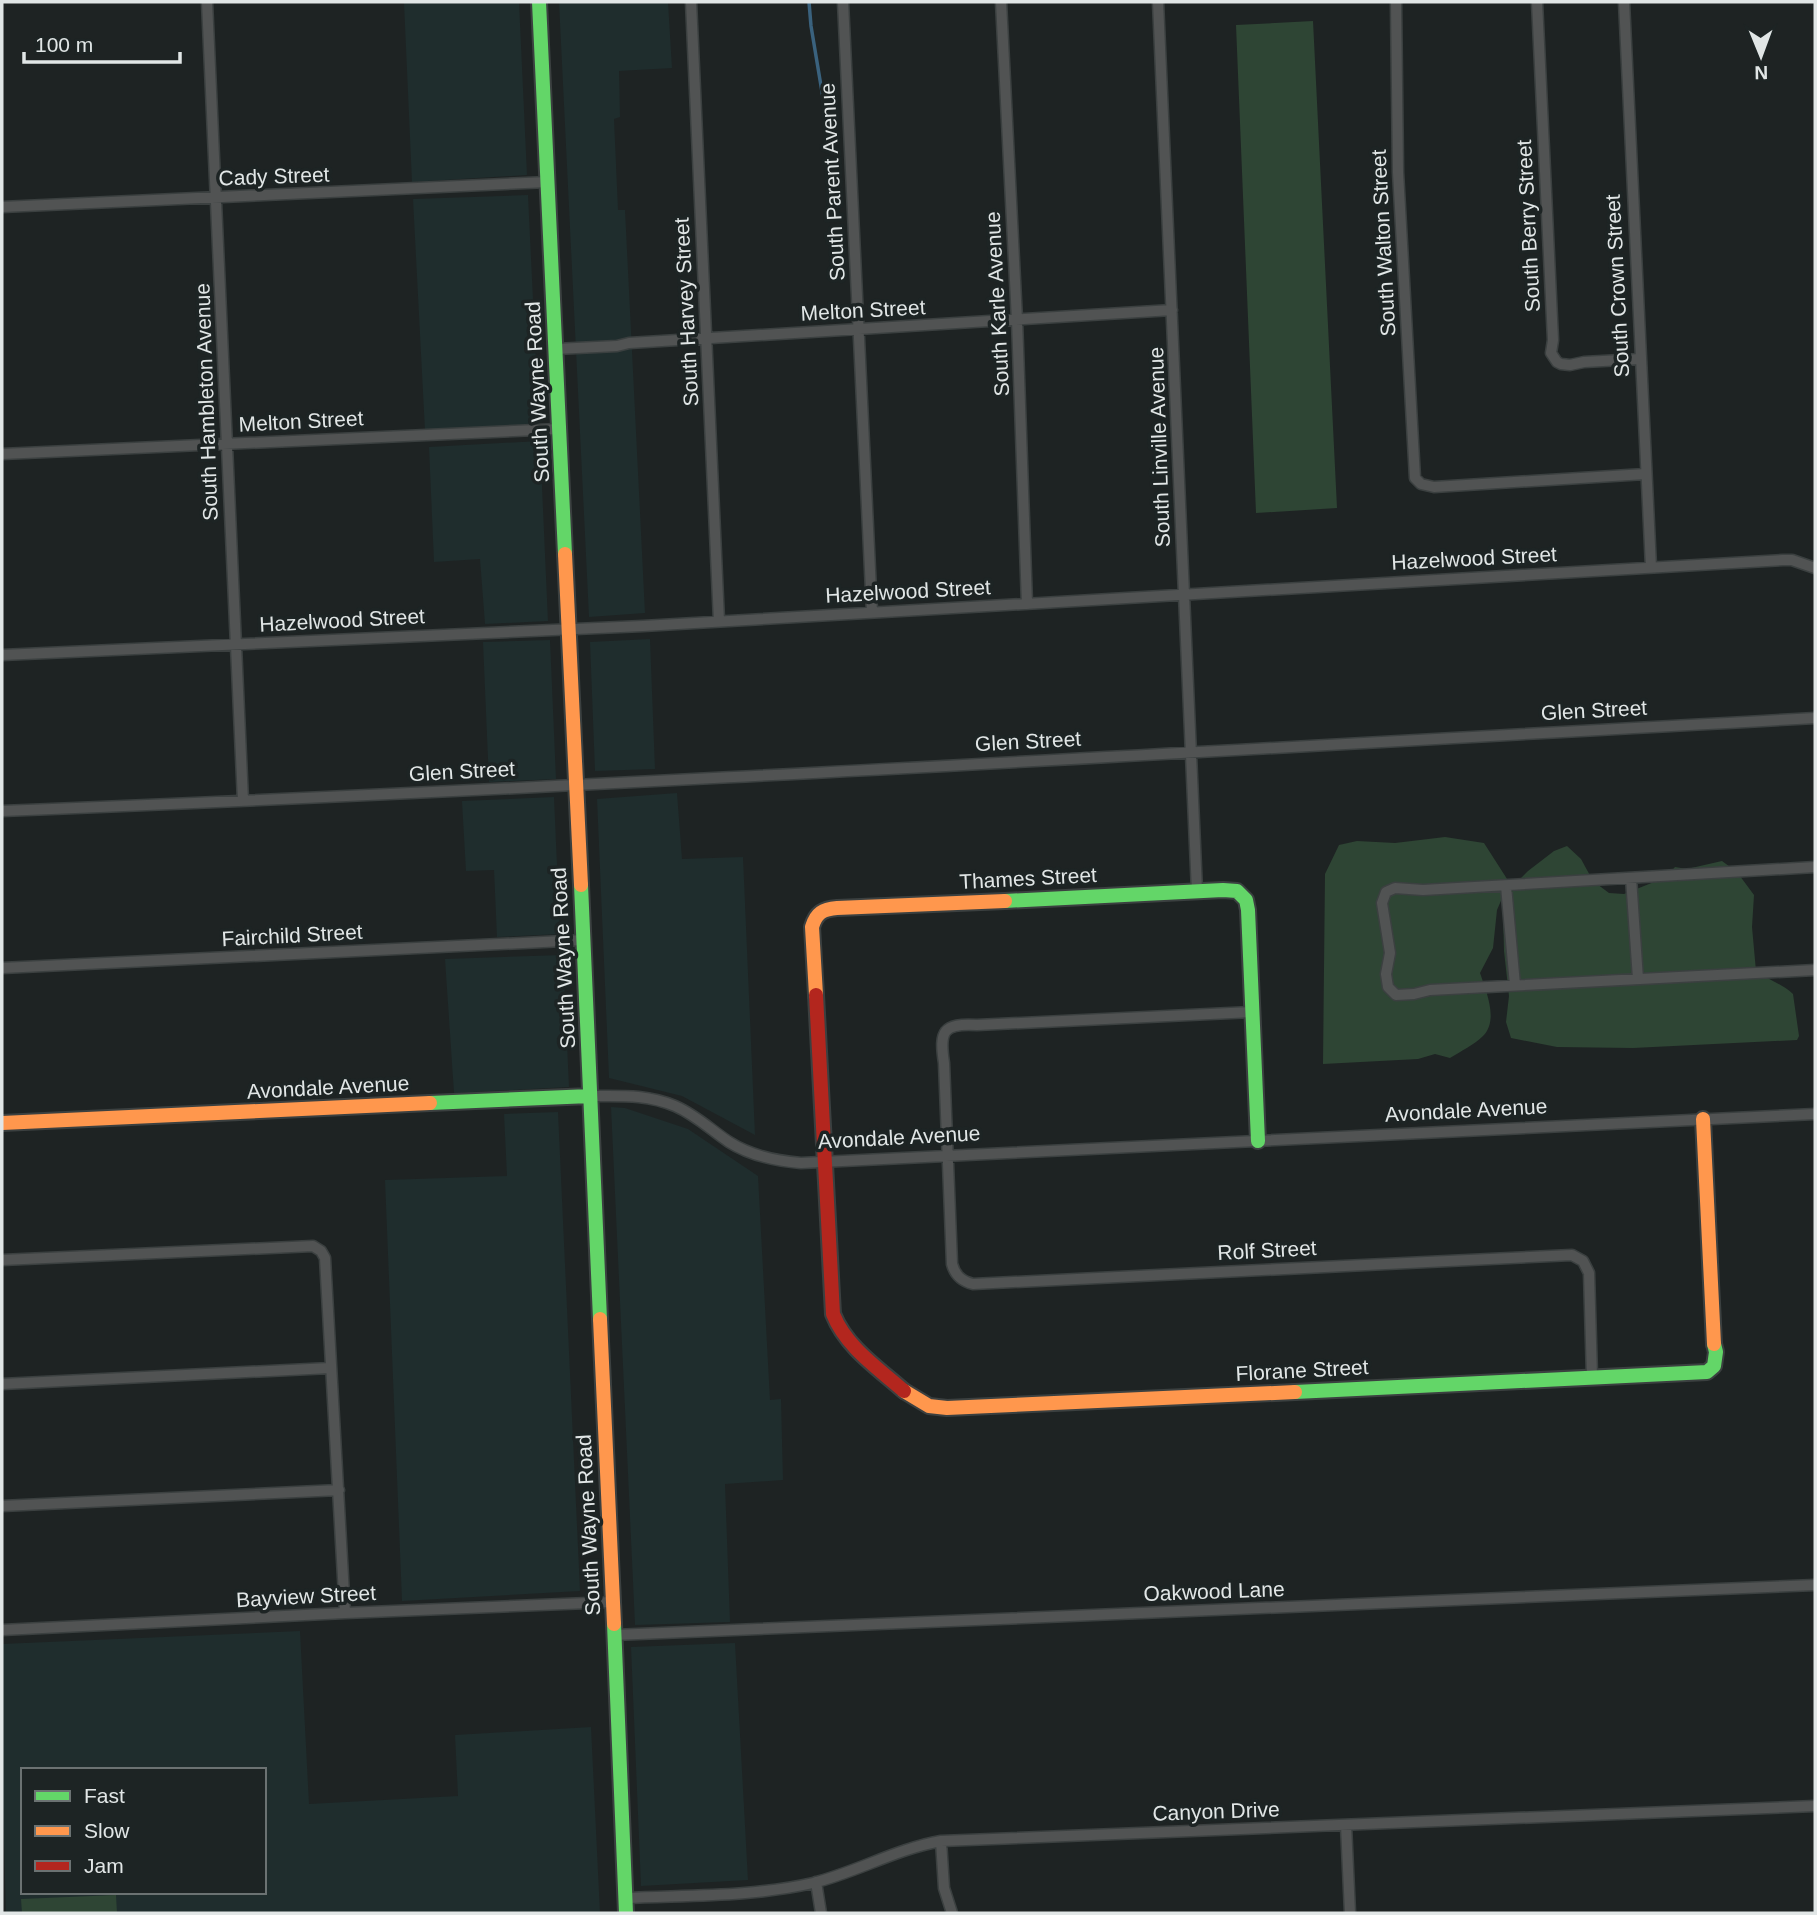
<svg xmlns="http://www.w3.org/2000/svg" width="1817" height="1915" font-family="Arial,sans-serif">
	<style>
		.built { fill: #1f2d2d; fill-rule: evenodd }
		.green { fill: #2e4534 }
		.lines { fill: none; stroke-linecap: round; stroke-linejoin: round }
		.stream { stroke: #3a627e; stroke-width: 3.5 }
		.street-casing { stroke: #3b4040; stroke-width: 13 }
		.fast-casing { stroke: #3b4040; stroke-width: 18 }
		.slow-casing { stroke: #3b4040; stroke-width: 18 }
		.jam-casing { stroke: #3b4040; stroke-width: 18 }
		.street { stroke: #515353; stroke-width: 10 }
		.fast { stroke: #63d668; stroke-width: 14 }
		.slow { stroke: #ff974d; stroke-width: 14 }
		.jam { stroke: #b3261e; stroke-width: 14 }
		.labels { text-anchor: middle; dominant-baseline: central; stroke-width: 7; stroke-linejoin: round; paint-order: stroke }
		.street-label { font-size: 21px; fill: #e1e6e6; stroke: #1d2424 }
	</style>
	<rect width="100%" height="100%" fill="#1e2323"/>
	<path class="built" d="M404 2H519L527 175 412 182Z
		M559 2H668L672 68 619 71 620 117 614 119 618 210H625L645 613 589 617Z
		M528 195 539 425 425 431 413 199Z
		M540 441 548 621 485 624 480 559 434 562 429 447Z
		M650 639 655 769 595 771 590 642Z
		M550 640 556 779 489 782 483 642Z
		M677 793 682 859 743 857 755 1135 682 1096 609 1078 597 799Z
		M554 797 560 934 497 937 494 870 466 871 462 801Z
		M563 955 569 1087 454 1093 445 959Z
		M611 1107 625 1108 688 1129 758 1176 770 1400 781 1399 783 1480 725 1484 730 1622 635 1625Z
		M558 1112 580 1591 402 1601 385 1180 507 1176 504 1114Z
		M300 1631 309 1804 458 1796 455 1735 591 1727 600 1913H6L2 1773V1644ZM23 1770H264V1892H23Z
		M735 1643 748 1880 641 1886 631 1647Z"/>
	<path class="green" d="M1313 21 1337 508 1256 513 1236 25Z
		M1445 837 1484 843 1509 882 1497 910 1493 948 1480 973C1486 991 1499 1020 1483 1036 1474 1045 1461 1051 1450 1058L1435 1054 1418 1059 1323 1064 1325 874 1339 845 1357 841 1395 843Z
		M1567 846 1581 859 1593 881 1609 893 1624 894 1649 884 1666 877 1675 867 1687 869 1722 861 1737 872 1754 895 1752 927 1756 971C1768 980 1781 983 1793 994L1799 1036 1797 1040 1633 1048 1557 1047 1511 1038 1506 1022 1509 996 1504 951 1503 911 1514 885 1528 871 1554 851Z
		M116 1895 117 1913H22L21 1899Z"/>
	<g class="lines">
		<path class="stream" d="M809 2 811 26 829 134"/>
		<defs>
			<path id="street" d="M207 2 243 801
				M691 2 719 621
				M843 2 872 612
				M1001 2 1017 320 1027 604
				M1158 2 1197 891
				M1396 2 1398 172 1415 478 1421 484 1434 487 1645 474
				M1537 2 1553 340 1551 353 1557 362 1561 364 1570 365 1584 362 1640 359
				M1624 2 1651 567
				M2 207 548 182
				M556 349 617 346 629 343 1172 310
				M2 454 559 429
				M2 655 643 626 1783 560H1792L1815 568
				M2 811C607 787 1211 751 1815 718
				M1815 867 1423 890 1395 888 1386 892 1382 903 1390 953 1386 974 1388 987 1396 995 1414 994 1430 990 1815 970
				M1631 878 1638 979
				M1506 886 1515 985
				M2 968 584 940
				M1252 1012 977 1025C943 1023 939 1031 944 1063L952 1264C955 1275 961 1281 973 1284L1572 1255 1583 1261 1589 1273 1592 1377
				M590 1096C620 1096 647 1094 675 1106 696 1115 711 1130 729 1142 751 1156 776 1161 801 1163L1815 1114
				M2 1260 313 1246 321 1251 325 1258 345 1613
				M2 1384 330 1368
				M2 1506 339 1490
				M2 1630 345 1613 613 1602
				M614 1635 1815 1585
				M1346 1825 1350 1913
				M941 1841 944 1888 952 1913
				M816 1882 821 1913
				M626 1898C688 1895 752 1897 813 1883 857 1872 896 1849 941 1841L1815 1806"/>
			<path id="fast" d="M539 2 565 554
				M581 885 600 1319
				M1005 901 1223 890 1237 891 1246 900 1248 910 1258 1141
				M430 1103 590 1096
				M1295 1392 1707 1372 1714 1366 1716 1352 1714 1344
				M614 1624 626 1913"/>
			<path id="slow" d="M565 554 581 885
				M816 995 812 927C816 913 823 909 837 908L1005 901
				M1703 1119 1714 1344
				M2 1123 430 1103
				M600 1319 614 1624
				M904 1391 929 1406 947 1408 1295 1392"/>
			<path id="jam" d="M816 995 833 1314C846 1347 878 1368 904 1391"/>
		</defs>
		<use href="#street" class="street-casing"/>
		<use href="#fast" class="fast-casing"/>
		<use href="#slow" class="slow-casing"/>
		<use href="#jam" class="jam-casing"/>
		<use href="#street" class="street"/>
		<use href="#fast" class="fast"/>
		<use href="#slow" class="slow"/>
		<use href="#jam" class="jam"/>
	</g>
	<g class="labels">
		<g class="street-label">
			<text transform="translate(274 176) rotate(-2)">Cady Street</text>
			<text transform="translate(832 182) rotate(-93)">South Parent Avenue</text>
			<text transform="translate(1528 226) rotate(-93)">South Berry Street</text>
			<text transform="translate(1383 243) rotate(-93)">South Walton Street</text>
			<text transform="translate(1617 286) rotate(-93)">South Crown Street</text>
			<text transform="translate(997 304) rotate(-93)">South Karle Avenue</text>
			<text transform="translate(863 310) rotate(-3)">Melton Street</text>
			<text transform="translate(686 312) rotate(-93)">South Harvey Street</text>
			<text transform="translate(537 392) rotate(-93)">South Wayne Road</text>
			<text transform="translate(206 402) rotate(-92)">South Hambleton Avenue</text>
			<text transform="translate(301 421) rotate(-3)">Melton Street</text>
			<text transform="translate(1159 447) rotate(-92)">South Linville Avenue</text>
			<text transform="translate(1474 558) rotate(-3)">Hazelwood Street</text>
			<text transform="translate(908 591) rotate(-3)">Hazelwood Street</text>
			<text transform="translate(342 620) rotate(-3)">Hazelwood Street</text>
			<text transform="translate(1594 710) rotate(-3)">Glen Street</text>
			<text transform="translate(1028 741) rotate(-3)">Glen Street</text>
			<text transform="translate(462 771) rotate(-3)">Glen Street</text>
			<text transform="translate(1028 878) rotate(-3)">Thames Street</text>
			<text transform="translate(292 935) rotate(-3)">Fairchild Street</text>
			<text transform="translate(563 958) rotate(-93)">South Wayne Road</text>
			<text transform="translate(328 1087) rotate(-3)">Avondale Avenue</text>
			<text transform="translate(1466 1110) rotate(-3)">Avondale Avenue</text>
			<text transform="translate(899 1137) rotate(-3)">Avondale Avenue</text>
			<text transform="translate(1267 1250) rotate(-3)">Rolf Street</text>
			<text transform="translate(1302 1370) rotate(-3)">Florane Street</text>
			<text transform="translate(588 1525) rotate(-93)">South Wayne Road</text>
			<text transform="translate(1214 1591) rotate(-2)">Oakwood Lane</text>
			<text transform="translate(306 1596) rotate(-3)">Bayview Street</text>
			<text transform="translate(1216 1811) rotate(-2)">Canyon Drive</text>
		</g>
	</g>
	<rect width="1817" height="1915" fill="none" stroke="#e1e6e6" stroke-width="7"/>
	<rect x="21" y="1768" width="245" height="126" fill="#1d2424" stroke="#6b7272" stroke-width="2"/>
	<rect x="35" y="1791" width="35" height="10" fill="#63d668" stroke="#6b7272" stroke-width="2"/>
	<text x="84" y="1803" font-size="21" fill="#e1e6e6">Fast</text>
	<rect x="35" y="1826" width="35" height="10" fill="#ff974d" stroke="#6b7272" stroke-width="2"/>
	<text x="84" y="1838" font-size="21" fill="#e1e6e6">Slow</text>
	<rect x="35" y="1861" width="35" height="10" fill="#b3261e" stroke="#6b7272" stroke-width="2"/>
	<text x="84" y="1873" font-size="21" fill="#e1e6e6">Jam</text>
	<g transform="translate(1761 56) rotate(179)" stroke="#1d2424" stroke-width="5" paint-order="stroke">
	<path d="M0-5L12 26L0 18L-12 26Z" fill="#e1e6e6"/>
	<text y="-10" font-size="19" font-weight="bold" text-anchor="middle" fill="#e1e6e6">N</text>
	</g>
	<path d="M24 52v10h156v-10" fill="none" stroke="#e1e6e6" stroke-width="3.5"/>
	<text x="35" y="52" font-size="21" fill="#e1e6e6" stroke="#1d2424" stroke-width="5" paint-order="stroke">100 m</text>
</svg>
